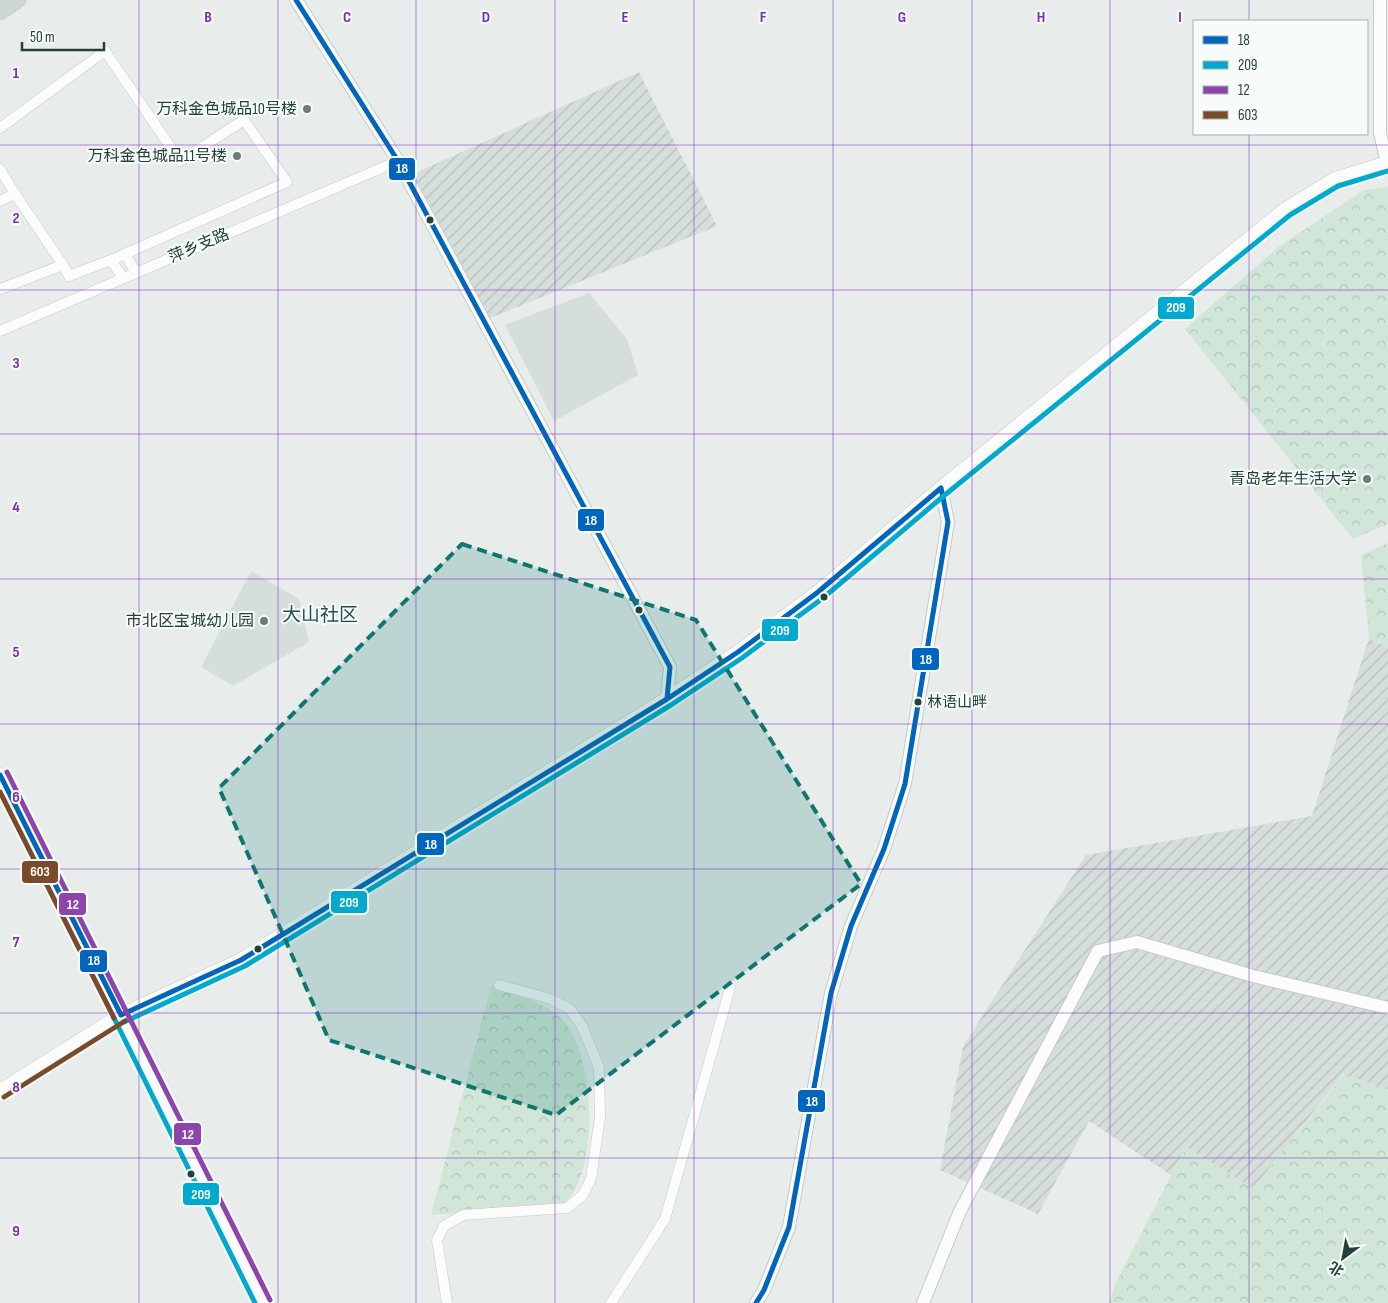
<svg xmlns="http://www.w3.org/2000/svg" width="1388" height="1303" font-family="'Sofia Sans Condensed','Noto Sans SC',sans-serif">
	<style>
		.built { fill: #d6dedb }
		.industrial { fill: url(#industrial-furrows) }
		.forest { fill: url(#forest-crowns) }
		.pitch { fill: #d1e6d8 }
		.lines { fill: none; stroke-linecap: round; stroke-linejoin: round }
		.minor-casing { stroke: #c5cac8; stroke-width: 11 }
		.tertiary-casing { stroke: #c5cac8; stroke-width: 14 }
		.secondary-casing { stroke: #c3cbc8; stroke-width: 15 }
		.primary-casing { stroke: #c3ccc9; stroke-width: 18 }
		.minor { stroke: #fcfcfc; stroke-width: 10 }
		.tertiary { stroke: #fcfcfc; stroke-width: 12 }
		.secondary { stroke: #fcfcfc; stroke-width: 14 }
		.primary { stroke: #cfd7d5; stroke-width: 16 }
		.bus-1-casing { stroke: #f7fbf9; stroke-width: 9 }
		.bus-2-casing { stroke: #f7fbf9; stroke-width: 9 }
		.bus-3-casing { stroke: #f7fbf9; stroke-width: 9 }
		.bus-4-casing { stroke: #f7fbf9; stroke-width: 9 }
		.bus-1 { stroke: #0065bd; stroke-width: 5 }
		.bus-2 { stroke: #00a9ce; stroke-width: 5 }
		.bus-3 { stroke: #8e44ad; stroke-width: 5 }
		.bus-4 { stroke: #7a4b2a; stroke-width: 5 }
		.marked { fill: #0f766e; fill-opacity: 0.2; stroke: #0f766e; stroke-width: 4; stroke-dasharray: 10 6; stroke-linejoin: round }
		.grid { fill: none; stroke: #7b2cbf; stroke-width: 1; stroke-opacity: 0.55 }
		.poi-dot { fill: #697e78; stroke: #f7fbf9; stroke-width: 2 }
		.bus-dot { fill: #24423a; stroke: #f7fbf9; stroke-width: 2 }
		.labels { text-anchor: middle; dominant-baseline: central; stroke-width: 4; stroke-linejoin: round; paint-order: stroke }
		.bus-label { font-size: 15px; fill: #24423a; stroke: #f7fbf9; text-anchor: start }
		.poi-label { font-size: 16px; fill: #24423a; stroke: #f7fbf9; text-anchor: end }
		.street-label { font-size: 16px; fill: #24423a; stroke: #f7fbf9 }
		.quarter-label { font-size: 19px; fill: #1f5548; stroke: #f7fbf9 }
		.grid-label { font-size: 16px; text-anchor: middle; font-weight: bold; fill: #7b2cbf; stroke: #f7fbf9; stroke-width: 4; stroke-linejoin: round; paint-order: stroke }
		.line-badge { stroke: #f7fbf9; stroke-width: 2 }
		.badge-label { font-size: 14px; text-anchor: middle; font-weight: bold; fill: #fff }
	</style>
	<defs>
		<pattern id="industrial-furrows" width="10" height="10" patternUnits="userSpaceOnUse" patternTransform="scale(1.25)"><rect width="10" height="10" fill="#d6dedb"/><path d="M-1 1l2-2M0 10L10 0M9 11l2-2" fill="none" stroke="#b8c0bd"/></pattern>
		<pattern id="forest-crowns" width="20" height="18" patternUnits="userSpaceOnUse" patternTransform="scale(1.25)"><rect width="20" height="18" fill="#d1e6d8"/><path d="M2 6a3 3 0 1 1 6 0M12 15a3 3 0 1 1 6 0" fill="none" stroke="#b3c6ba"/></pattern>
	</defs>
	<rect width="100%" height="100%" fill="#e8edeb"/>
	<path class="built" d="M589 293 627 339 638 375 554 421 505 325Z
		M251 571 299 599 309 642 233 686 201 667Z"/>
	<path class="industrial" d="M639 72 717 226 490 318 413 174Z
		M1369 638 1388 647V1090L1343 1074 1253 1189 1186 1147 1171 1175 1089 1121 1038 1214 940 1170 963 1046 1086 855 1312 816Z"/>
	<path class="forest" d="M1388 187V524L1353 539 1185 329 1277 248 1364 190Z
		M1388 543V647L1369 638 1361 555Z
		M491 986C514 994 541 1001 560 1017 596 1050 601 1174 563 1204L431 1215Z
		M1344 1074 1388 1090V1303H1109L1116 1282 1186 1147 1253 1189Z"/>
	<path class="pitch" d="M1369 618H1388V631L1369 627Z"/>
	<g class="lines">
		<defs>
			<path id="minor" d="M0 128 105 51 180 161 244 120 287 182 111 260 69 276 63 265 0 289
				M0 169 15 194 0 201
				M15 194 63 265
				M125 254 136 273
				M111 260 123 278
				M0 331 398 161
				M447 1303 437 1240 444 1226 463 1215 567 1208 583 1195 591 1179 600 1117 599 1067 582 1026 570 1009 551 999 499 985
				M611 1303 665 1219 730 988"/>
			<path id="tertiary" d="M296 0 398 161 670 667 667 699
				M1380 0V133L1387 163
				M756 1303 764 1290 789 1227 831 993 851 926 884 849 905 784 948 522 941 488
				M923 1303 960 1211 1098 951 1137 942 1253 976 1388 1008"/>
			<path id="secondary" d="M0 775 263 1303
				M0 1091 121 1015 241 960 667 699 738 652 818 592 941 488 1286 209 1335 179 1388 163"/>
			<path id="primary" d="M0 11 17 0"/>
		</defs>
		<use href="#minor" class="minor-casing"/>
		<use href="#tertiary" class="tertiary-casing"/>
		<use href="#secondary" class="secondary-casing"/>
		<use href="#primary" class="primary-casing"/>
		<use href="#minor" class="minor"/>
		<use href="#tertiary" class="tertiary"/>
		<use href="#secondary" class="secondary"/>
		<use href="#primary" class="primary"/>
		<defs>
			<path id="bus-1" d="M296 0 398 161 670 667 667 699
				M0 775 121 1015 241 960 667 699 738 652 818 592 941 488
				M756 1303 764 1290 789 1227 831 993 851 926 884 849 905 784 948 522 941 488"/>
			<path id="bus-2" d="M114 1018 255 1303
				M124 1022 245 966 671 705 742 658 823 598 946 494 1290 215 1338 186 1388 171"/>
			<path id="bus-3" d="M7 772 270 1300"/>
			<path id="bus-4" d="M0 792 114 1018
				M4 1097 125 1021"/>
		</defs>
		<use href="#bus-1" class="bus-1-casing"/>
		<use href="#bus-2" class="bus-2-casing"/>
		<use href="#bus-3" class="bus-3-casing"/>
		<use href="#bus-4" class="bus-4-casing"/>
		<use href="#bus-1" class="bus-1"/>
		<use href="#bus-2" class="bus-2"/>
		<use href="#bus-3" class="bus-3"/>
		<use href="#bus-4" class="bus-4"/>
	</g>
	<path class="marked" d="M462 544 696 620 861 884 556 1115 329 1040 219 788Z"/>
	<path class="grid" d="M139 0V1303M278 0V1303M416 0V1303M555 0V1303M694 0V1303M833 0V1303M972 0V1303M1110 0V1303M1249 0V21M1249 134V1303M0 145H1388M0 290H1388M0 434H1388M0 579H1388M0 724H1388M0 869H1388M0 1013H1388M0 1158H1388"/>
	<g class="poi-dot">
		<circle cx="307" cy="109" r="5"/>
		<circle cx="237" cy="156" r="5"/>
		<circle cx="1367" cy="479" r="5"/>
		<circle cx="264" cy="621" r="5"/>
	</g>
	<g class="bus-dot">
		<circle cx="430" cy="220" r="4.5"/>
		<circle cx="824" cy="597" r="4.5"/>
		<circle cx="639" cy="610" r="4.5"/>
		<circle cx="918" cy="702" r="4.5"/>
		<circle cx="258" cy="949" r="4.5"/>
		<circle cx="191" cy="1174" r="4.5"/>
	</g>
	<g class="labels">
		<g class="bus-label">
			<text x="927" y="702">林语山畔</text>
		</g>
		<g class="poi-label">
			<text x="297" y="109">万科金色城品10号楼</text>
			<text x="227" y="156">万科金色城品11号楼</text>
			<text x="1357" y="479">青岛老年生活大学</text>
			<text x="254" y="621">市北区宝城幼儿园</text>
		</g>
		<g class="street-label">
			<text transform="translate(199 246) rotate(-23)">萍乡支路</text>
		</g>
		<g class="quarter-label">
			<text x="320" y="615">大山社区</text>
		</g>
	</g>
	<g class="grid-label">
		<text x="208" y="22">B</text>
		<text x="347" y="22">C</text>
		<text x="486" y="22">D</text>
		<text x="625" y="22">E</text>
		<text x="763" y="22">F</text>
		<text x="902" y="22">G</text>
		<text x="1041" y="22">H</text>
		<text x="1180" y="22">I</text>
		<text x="16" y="78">1</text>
		<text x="16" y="223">2</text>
		<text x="16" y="368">3</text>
		<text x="16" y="512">4</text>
		<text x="16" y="657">5</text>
		<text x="16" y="802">6</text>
		<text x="16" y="947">7</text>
		<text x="16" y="1092">8</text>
		<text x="16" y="1236">9</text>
	</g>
	<g class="line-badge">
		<rect x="388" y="157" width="28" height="24" rx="5" fill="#0065bd"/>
		<rect x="1157" y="296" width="38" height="24" rx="5" fill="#00a9ce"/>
		<rect x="577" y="508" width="28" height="24" rx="5" fill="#0065bd"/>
		<rect x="761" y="618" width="38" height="24" rx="5" fill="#00a9ce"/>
		<rect x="911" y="647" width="29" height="24" rx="5" fill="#0065bd"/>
		<rect x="416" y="832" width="29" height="24" rx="5" fill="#0065bd"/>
		<rect x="21" y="860" width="38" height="24" rx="5" fill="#7a4b2a"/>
		<rect x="330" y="890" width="38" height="24" rx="5" fill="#00a9ce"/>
		<rect x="58" y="892" width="29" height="24" rx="5" fill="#8e44ad"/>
		<rect x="79" y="949" width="29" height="24" rx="5" fill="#0065bd"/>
		<rect x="797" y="1089" width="29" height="24" rx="5" fill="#0065bd"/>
		<rect x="173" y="1122" width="29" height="24" rx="5" fill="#8e44ad"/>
		<rect x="182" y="1182" width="38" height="24" rx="5" fill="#00a9ce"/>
	</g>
	<g class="badge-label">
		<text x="402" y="173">18</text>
		<text x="1176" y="312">209</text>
		<text x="591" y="525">18</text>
		<text x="780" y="635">209</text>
		<text x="926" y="664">18</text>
		<text x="431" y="849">18</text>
		<text x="40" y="876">603</text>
		<text x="349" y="907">209</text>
		<text x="73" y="909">12</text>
		<text x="94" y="965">18</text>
		<text x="812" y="1106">18</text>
		<text x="188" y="1139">12</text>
		<text x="201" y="1199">209</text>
	</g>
	<rect x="1193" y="20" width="175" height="115" fill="#f7fbf9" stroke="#a3b1ad"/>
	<rect x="1203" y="36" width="25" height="8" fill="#0065bd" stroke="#a3b1ad"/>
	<text x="1238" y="45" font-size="15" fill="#24423a">18</text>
	<rect x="1203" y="61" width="25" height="8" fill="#00a9ce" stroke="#a3b1ad"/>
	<text x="1238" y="70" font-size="15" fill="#24423a">209</text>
	<rect x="1203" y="86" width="25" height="8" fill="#8e44ad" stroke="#a3b1ad"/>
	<text x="1238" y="95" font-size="15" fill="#24423a">12</text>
	<rect x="1203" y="111" width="25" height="8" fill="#7a4b2a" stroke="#a3b1ad"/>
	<text x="1238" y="120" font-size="15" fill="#24423a">603</text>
	<g transform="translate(1343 1258) rotate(212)" stroke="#f7fbf9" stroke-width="4" paint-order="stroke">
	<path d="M0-4L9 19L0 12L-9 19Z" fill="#24423a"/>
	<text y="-8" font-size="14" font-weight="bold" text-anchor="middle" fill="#24423a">北</text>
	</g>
	<path d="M22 42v8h82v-8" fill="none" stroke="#24423a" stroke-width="2.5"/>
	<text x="30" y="42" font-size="15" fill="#24423a" stroke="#f7fbf9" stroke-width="4" paint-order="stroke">50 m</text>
</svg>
